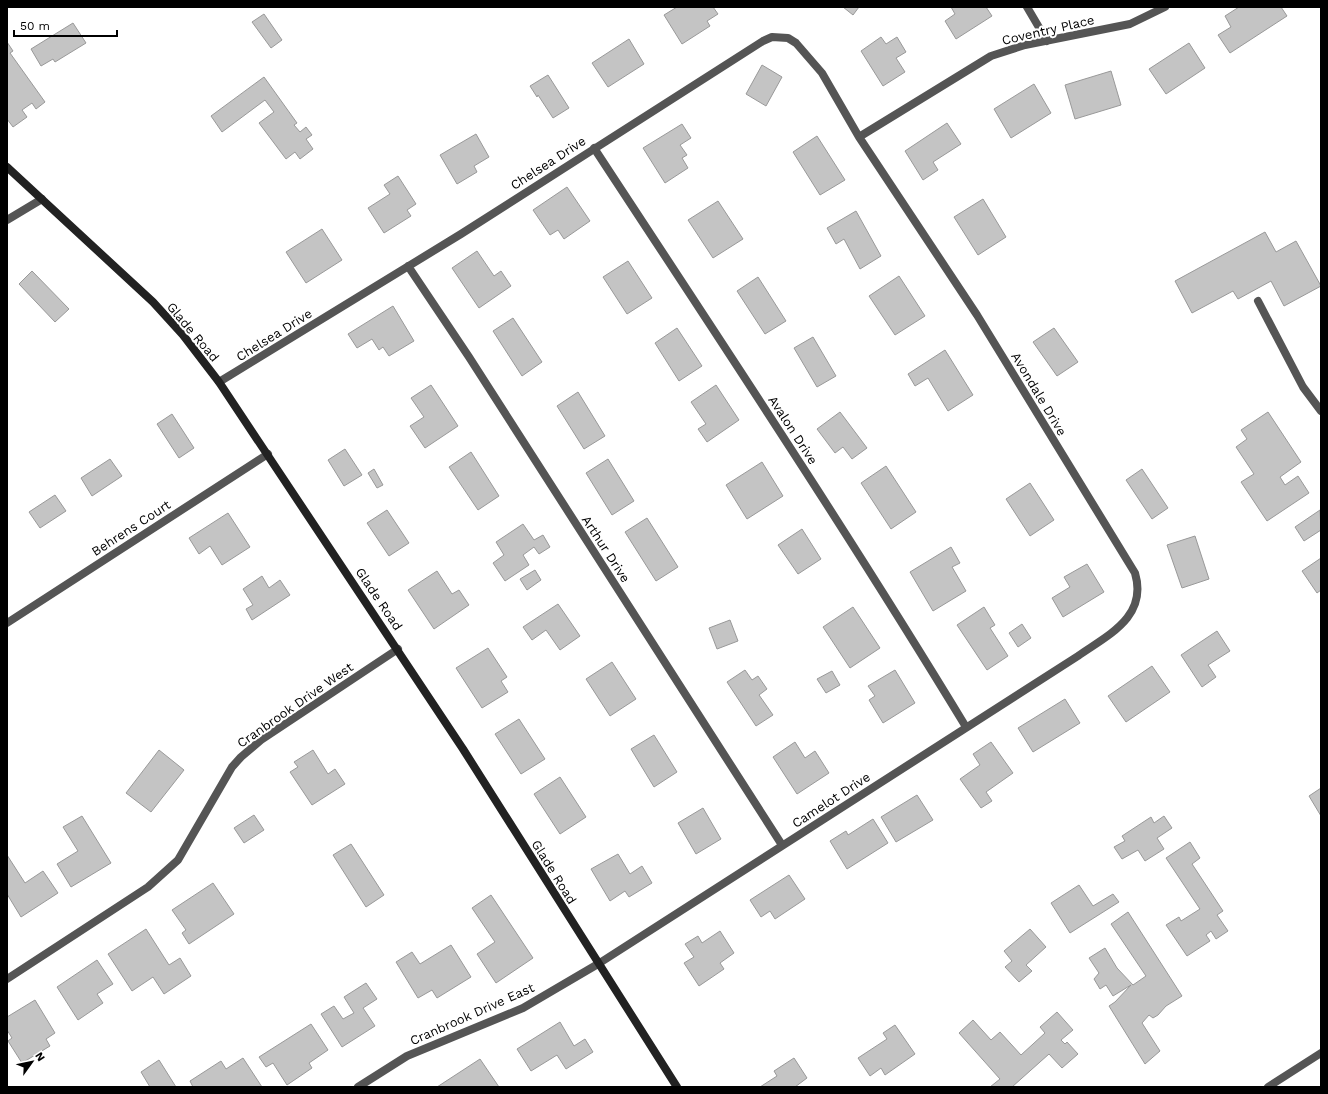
<svg xmlns="http://www.w3.org/2000/svg" width="1328" height="1094" font-family="'Work Sans',sans-serif">
	<style>
		.building { fill: #c4c4c4; stroke: #999 }
		.lines { fill: none; stroke-linecap: round; stroke-linejoin: round }
		.minor { stroke: #555; stroke-width: 8 }
		.tertiary { stroke: #555; stroke-width: 8 }
		.secondary { stroke: #222; stroke-width: 8 }
		.labels { text-anchor: middle; dominant-baseline: central; stroke-width: 4; stroke-linejoin: round; paint-order: stroke }
		.street-label { font-size: 13px; fill: #000; stroke: #fff }
	</style>
	<rect width="100%" height="100%" fill="#fff"/>
	<path class="building" d="M677 7H713L718 14 707 21 710 26 682 44 664 15Z
		M843 7H859L853 15Z
		M951 7H986L992 16 956 39 945 21 955 14Z
		M1239 7H1281L1287 16 1230 53 1218 35 1231 27 1225 16Z
		M264 14 282 40 271 48 252 22Z
		M73 23 86 43 55 62 53 59 41 66 31 49Z
		M881 37 886 44 897 37 906 52 896 58 905 72 883 86 861 51Z
		M629 39 644 64 608 87 592 63Z
		M7 42 13 51 10 53 45 102 36 109 32 103 22 110 27 117 13 127 7 119Z
		M1189 43 1205 68 1166 94 1149 69Z
		M762 65 782 77 766 106 746 94Z
		M1111 71 1121 105 1075 119 1065 85Z
		M548 75 569 108 553 118 538 95 537 97 530 86Z
		M264 77 297 123 294 125 300 132 306 127 312 135 306 139 313 149 300 159 295 152 286 159 259 123 274 112 265 100 222 132 211 116Z
		M1034 84 1051 113 1011 138 994 109Z
		M947 123 961 144 933 162 938 170 923 180 905 151Z
		M682 124 691 138 680 145 687 155 682 158 688 168 665 183 643 148Z
		M476 134 489 157 474 166 477 172 457 184 440 155Z
		M817 136 845 180 820 195 793 152Z
		M398 176 416 204 407 210 411 216 384 233 368 208 390 194 384 185Z
		M567 187 590 221 564 239 558 230 550 235 533 210Z
		M983 199 1006 237 978 255 954 217Z
		M718 201 743 239 713 258 688 220Z
		M856 211 881 256 860 269 844 239 836 244 827 228Z
		M322 229 342 260 306 283 286 252Z
		M1265 232 1276 252 1296 241 1321 286 1284 306 1271 281 1238 299 1233 291 1192 313 1175 281Z
		M477 251 494 276 501 271 511 286 479 308 452 268Z
		M628 261 652 298 627 314 603 277Z
		M32 271 69 309 55 322 19 284Z
		M899 276 925 316 895 335 869 296Z
		M758 277 786 321 765 334 737 291Z
		M393 306 414 341 389 356 383 347 379 350 372 339 357 348 348 334Z
		M513 318 542 362 522 376 493 331Z
		M677 328 702 366 679 381 655 343Z
		M1054 328 1078 362 1057 376 1033 342Z
		M813 337 836 376 817 387 794 348Z
		M945 350 973 395 948 411 928 378 915 386 908 374Z
		M431 385 458 426 425 448 410 426 424 417 411 398Z
		M716 385 739 420 707 442 698 429 706 424 691 402Z
		M578 392 605 436 584 449 557 406Z
		M840 412 867 448 852 459 843 447 835 453 817 429Z
		M1268 412 1301 462 1280 477 1285 485 1298 476 1309 493 1267 521 1241 482 1254 474 1236 447 1247 439 1241 430Z
		M172 414 194 448 179 458 157 424Z
		M345 449 362 475 344 486 328 460Z
		M471 452 499 496 478 510 449 467Z
		M110 459 122 476 92 496 81 478Z
		M608 459 634 501 612 515 586 473Z
		M762 462 783 496 747 519 726 485Z
		M886 466 916 512 891 529 861 483Z
		M374 469 383 485 377 488 368 473Z
		M1142 469 1168 508 1152 519 1126 480Z
		M1030 483 1054 520 1030 536 1006 499Z
		M55 495 66 511 40 528 29 512Z
		M387 510 409 543 389 556 367 523Z
		M1320 510 1321 530 1304 541 1295 527Z
		M228 513 250 547 222 565 210 546 199 554 189 538Z
		M647 518 678 567 656 581 625 532Z
		M523 524 534 540 543 535 550 547 539 554 534 547 523 555 529 565 505 581 493 563 504 555 496 542Z
		M802 529 821 559 798 574 778 545Z
		M1195 536 1209 579 1182 588 1167 545Z
		M951 547 960 563 952 567 966 591 933 611 910 572Z
		M1321 558V590L1317 593 1302 571Z
		M1087 564 1104 592 1063 617 1052 598 1070 587 1064 577Z
		M535 570 541 580 527 590 520 579Z
		M437 571 452 594 459 590 469 605 434 629 408 590Z
		M262 576 269 588 280 580 290 595 252 620 246 609 253 605 243 589Z
		M558 604 580 636 560 650 546 630 532 640 523 627Z
		M853 607 880 648 850 668 823 627Z
		M984 607 995 625 990 628 1008 656 987 670 957 625Z
		M730 620 738 641 717 649 709 628Z
		M1022 624 1031 638 1018 647 1009 633Z
		M1217 631 1230 651 1208 665 1216 677 1202 687 1181 655Z
		M488 648 507 677 501 681 508 692 482 708 456 668Z
		M612 662 636 699 610 716 586 679Z
		M1152 666 1170 692 1126 722 1108 696Z
		M745 670 752 680 758 676 767 689 759 695 773 715 756 726 727 682Z
		M895 670 915 703 883 723 869 700 875 696 868 686Z
		M832 671 840 685 826 693 817 679Z
		M1065 699 1080 723 1033 752 1018 728Z
		M519 719 545 759 521 774 495 734Z
		M654 735 677 772 654 787 631 749Z
		M795 742 805 758 815 751 829 773 797 794 773 757Z
		M991 742 1013 773 986 792 992 801 981 808 960 779 980 765 973 754Z
		M159 750 184 770 151 812 126 793Z
		M313 750 328 774 335 769 345 784 312 805 290 772 298 767 294 762Z
		M560 777 586 817 560 834 534 794Z
		M1321 788V816L1309 796Z
		M917 795 933 820 896 842 881 817Z
		M703 808 721 839 696 854 678 823Z
		M254 815 264 830 244 843 234 828Z
		M82 816 111 863 71 887 57 864 78 851 63 827Z
		M1164 816 1172 828 1157 838 1164 849 1145 861 1138 850 1122 859 1114 847 1125 841 1122 836 1151 817 1154 823Z
		M873 819 888 843 847 869 830 841 846 831 848 835Z
		M1190 842 1200 858 1192 864 1223 911 1217 915 1228 931 1216 939 1211 931 1206 935 1210 941 1187 956 1166 925 1179 917 1181 921 1200 909 1166 858Z
		M351 844 384 895 366 907 333 855Z
		M618 854 630 874 642 866 652 883 629 897 625 891 610 901 591 869Z
		M7 855 25 883 43 871 58 893 21 917 7 894Z
		M789 875 805 899 775 919 770 911 761 917 750 900Z
		M213 883 234 914 189 944 182 933 186 930 172 910Z
		M1079 885 1093 906 1113 894 1119 902 1070 933 1051 903Z
		M491 895 533 958 496 983 477 954 495 942 472 908Z
		M1128 912 1182 996 1166 1006 1158 1015 1153 1018 1149 1015 1142 1023 1160 1051 1145 1064 1109 1006 1115 1002 1131 985 1113 996 1106 985 1100 989 1094 979 1099 973 1089 958 1105 948 1117 968 1133 985 1146 976 1111 924Z
		M146 929 169 965 180 958 191 976 164 994 153 977 132 991 108 954Z
		M1030 929 1046 947 1026 965 1032 971 1019 982 1005 967 1012 961 1004 951Z
		M720 931 734 953 720 963 724 969 699 986 684 963 694 957 685 944 698 936 702 943Z
		M451 945 471 977 437 998 432 990 418 998 396 962 412 952 420 964Z
		M97 960 113 984 97 994 103 1003 78 1020 57 987Z
		M366 983 377 999 363 1008 375 1026 342 1047 321 1014 334 1006 343 1019 354 1013 344 997Z
		M35 1000 55 1033 46 1039 50 1046 22 1063 8 1041 12 1038 7 1030V1017Z
		M1057 1012 1073 1030 1061 1040 1065 1044 1067 1042 1078 1054 1062 1068 1049 1054 1012 1087H990L1000 1079 959 1033 973 1020 991 1040 1000 1032 1021 1055 1045 1033 1040 1027Z
		M560 1022 574 1046 585 1039 593 1052 566 1069 557 1055 531 1071 517 1049Z
		M311 1024 328 1050 309 1063 312 1068 287 1085 273 1063 266 1067 259 1057Z
		M895 1025 915 1054 885 1075 881 1068 870 1076 858 1058 887 1039 883 1033Z
		M243 1058 262 1087H193L190 1081 221 1061 226 1069Z
		M794 1058 807 1078 795 1087H760L777 1076 774 1071Z
		M480 1059 499 1087H437Z
		M159 1060 176 1087H150L141 1072Z"/>
	<g class="lines">
		<path class="minor" d="M1027 7 1047 41
			M859 137 991 56 1025 45 1130 24 1165 7
			M594 148C720 340 847 531 966 727
			M7 220 42 199
			M408 266 469 357 782 845
			M1258 301 1303 387 1321 411
			M219 382 461 234 763 41 772 37 788 38 796 43 822 73 859 137 977 315 1135 573C1148 617 1108 635 1078 656L598 964 523 1008 407 1056 358 1087
			M7 623 268 454
			M7 979 148 887 178 860 232 767 241 757 261 740 398 649"/>
		<path class="tertiary" d="M1268 1087 1321 1053"/>
		<path class="secondary" d="M7 167 153 302 183 335 219 382 463 749 677 1087"/>
	</g>
	<g class="labels">
		<g class="street-label">
			<text transform="translate(1048 30) rotate(-13)">Coventry Place</text>
			<text transform="translate(548 163) rotate(-33)">Chelsea Drive</text>
			<text transform="translate(193 332) rotate(50)">Glade Road</text>
			<text transform="translate(274 335) rotate(-32)">Chelsea Drive</text>
			<text transform="translate(1039 394) rotate(59)">Avondale Drive</text>
			<text transform="translate(793 430) rotate(57)">Avalon Drive</text>
			<text transform="translate(131 528) rotate(-33)">Behrens Court</text>
			<text transform="translate(606 549) rotate(57)">Arthur Drive</text>
			<text transform="translate(379 599) rotate(56)">Glade Road</text>
			<text transform="translate(295 705) rotate(-35)">Cranbrook Drive West</text>
			<text transform="translate(831 800) rotate(-33)">Camelot Drive</text>
			<text transform="translate(554 872) rotate(58)">Glade Road</text>
			<text transform="translate(472 1014) rotate(-24)">Cranbrook Drive East</text>
		</g>
	</g>
	<rect width="1328" height="1094" fill="none" stroke="#000000" stroke-width="16"/>
	<g transform="translate(32 1062) rotate(57)" stroke="#ffffff" stroke-width="3" paint-order="stroke">
	<path d="M0-3L7 15L0 10L-7 15Z" fill="#000000"/>
	<text y="-6" font-size="11" font-weight="bold" text-anchor="middle" fill="#000000">N</text>
	</g>
	<path d="M14 30v6h103v-6" fill="none" stroke="#000000" stroke-width="2"/>
	<text x="20" y="30" font-size="12" fill="#000000" stroke="#ffffff" stroke-width="3" paint-order="stroke">50 m</text>
</svg>
